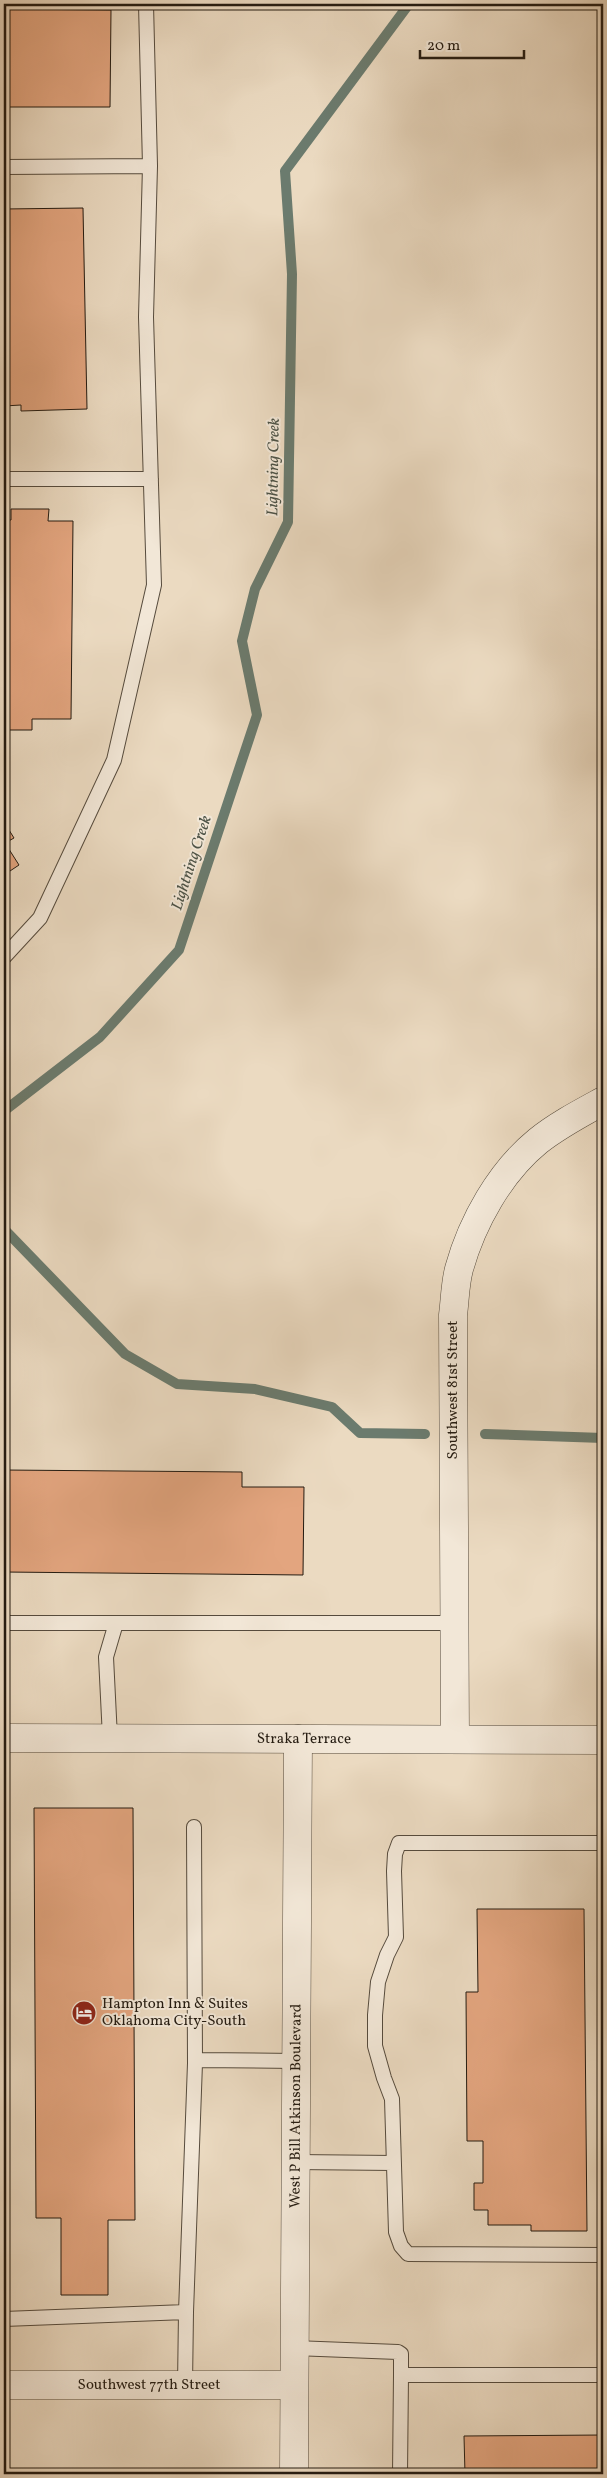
<svg xmlns="http://www.w3.org/2000/svg" width="607" height="2478" font-family="Vollkorn,serif">
	<style>
		.lines { fill: none; stroke-linecap: round; stroke-linejoin: round }
		.stream { stroke: #6b7b6e; stroke-width: 10 }
		.building { fill: #e3a57f; stroke: #241b11 }
		.service-casing { stroke: #564b3d; stroke-width: 16 }
		.minor-casing { stroke: #564b3d; stroke-width: 29 }
		.tertiary-casing { stroke: #564b3d; stroke-width: 29 }
		.service { stroke: #f2e7d7; stroke-width: 14 }
		.minor { stroke: #f2e7d7; stroke-width: 28 }
		.tertiary { stroke: #f2e7d7; stroke-width: 28 }
		.labels { text-anchor: middle; dominant-baseline: central; stroke-width: 4; stroke-linejoin: round; paint-order: stroke }
		.street-label { font-size: 15px; fill: #241b11; stroke: #f2e7d7 }
		.poi-label { font-size: 15px; fill: #241b11; stroke: #f2e7d7; text-anchor: start }
		.water-label { font-size: 16px; font-style: italic; fill: #4d5347; stroke: #f2e7d7 }
	</style>
	<rect width="100%" height="100%" fill="#ebdac1"/>
	<filter id="stains"><feTurbulence type="fractalNoise" baseFrequency=".004" numOctaves="4"/><feColorMatrix values="0 0 0 0 .2 0 0 0 0 .09 0 0 0 0 .02 0 0 0 .5 -.17"/></filter>
	<radialGradient id="worn" r=".72"><stop offset=".6" stop-color="#630" stop-opacity="0"/><stop offset="1" stop-color="#630" stop-opacity=".3"/></radialGradient>
	<g class="lines">
		<path class="stream" d="M4 1111 100 1037 179 950 257 715 242 641 255 589 288 522 292 274 285 171 409 4
			M4 1229 125 1354 177 1384 255 1389 332 1407 360 1433 425 1434
			M485 1434 603 1438"/>
	</g>
	<path class="building" d="M4 9 111 10 110 107H4Z
		M83 208 87 409 21 411V405L4 406V209Z
		M11 509H49L48 521H73L71 719H32V730H8L9 719H4V520H11Z
		M4 822 14 838 5 843 19 865 4 875Z
		M4 1470 242 1472V1487H304L303 1575 4 1572Z
		M34 1808H133L135 2220H108V2295H61V2218H36Z
		M477 1909H584L587 2231H531V2225H488V2210H474V2183H483V2141H467L466 1992H478Z
		M603 2435V2474H465L464 2436Z"/>
	<g class="lines">
		<defs>
			<path id="service" d="M4 167 150 166
				M4 479H151
				M4 957 40 918 114 760 154 585 146 317 150 166 146 4
				M4 1623H454
				M110 1738 106 1657 116 1623
				M603 1843H399L395 1854 394 1871 396 1937 387 1955 378 1982 375 2015V2046L384 2078 392 2099 396 2232 401 2246 408 2254 603 2255
				M195 2060 296 2061
				M295 2162 394 2163
				M186 2312 195 2063 194 1827
				M4 2319 186 2312 185 2385
				M294 2348 398 2352 401 2354V2375H603
				M400 2474 401 2375"/>
			<g id="minor">
				<path d="M455 1739 453 1315C455 1300 455 1284 459 1269 472 1222 500 1172 538 1141 558 1125 581 1113 603 1101"/>
				<path id="s1" d="M4 2385H294"/>
				<path id="s2" d="M294 2474 298 1739"/>
			</g>
			<g id="tertiary">
				<path id="s3" d="M4 1738 603 1740"/>
			</g>
		</defs>
		<use href="#service" class="service-casing"/>
		<use href="#minor" class="minor-casing"/>
		<use href="#tertiary" class="tertiary-casing"/>
		<use href="#service" class="service"/>
		<use href="#minor" class="minor"/>
		<use href="#tertiary" class="tertiary"/>
	</g>
	<defs>
		<symbol id="hotel-disc" viewBox="-11 -11 22 22"><circle r="9.5" fill="#8f2418" stroke="#f2e7d7"/><path d="M-6-4.5h1.5V1H6V5H4.5V3h-9V5H-6ZM-4 0a1.8 1.8 0 1 1 3.6 0ZM.5 0V-2.5h3Q6-2.5 6 0Z" fill="#fff"/></symbol>
	</defs>
	<g fill-rule="evenodd">
		<use href="#hotel-disc" x="70" y="1999" width="28" height="28"/>
	</g>
	<g class="labels">
		<g class="street-label">
			<text transform="translate(453 1390) rotate(-90)">Southwest 81st Street</text>
			<text stroke="none"><textPath href="#s3" startOffset="300">Straka Terrace</textPath></text>
			<text stroke="none"><textPath href="#s2" startOffset="368">West P Bill Atkinson Boulevard</textPath></text>
			<text stroke="none"><textPath href="#s1" startOffset="145">Southwest 77th Street</textPath></text>
		</g>
		<g class="poi-label">
			<text x="102" y="2004">Hampton Inn &amp; Suites<tspan x="102" dy="17">Oklahoma City-South</tspan></text>
		</g>
		<g class="water-label">
			<text transform="translate(274 467) rotate(-89)">Lightning Creek</text>
			<text transform="translate(192 863) rotate(-72)">Lightning Creek</text>
		</g>
	</g>
	<rect width="607" height="2478" fill="none" stroke="#ebdac1" stroke-width="20"/>
	<rect x="5" y="5" width="597" height="2468" fill="none" stroke="#241b11" stroke-width="2.5"/>
	<rect x="10" y="10" width="587" height="2458" fill="none" stroke="#241b11"/>
	<path d="M420 50v8h104v-8" fill="none" stroke="#241b11" stroke-width="2.5"/>
	<text x="427" y="50" font-size="15" fill="#241b11" stroke="#f2e7d7" stroke-width="4" paint-order="stroke">20 m</text>
	<rect width="100%" height="100%" filter="url(#stains)"/>
	<rect width="100%" height="100%" fill="url(#worn)"/>
</svg>
